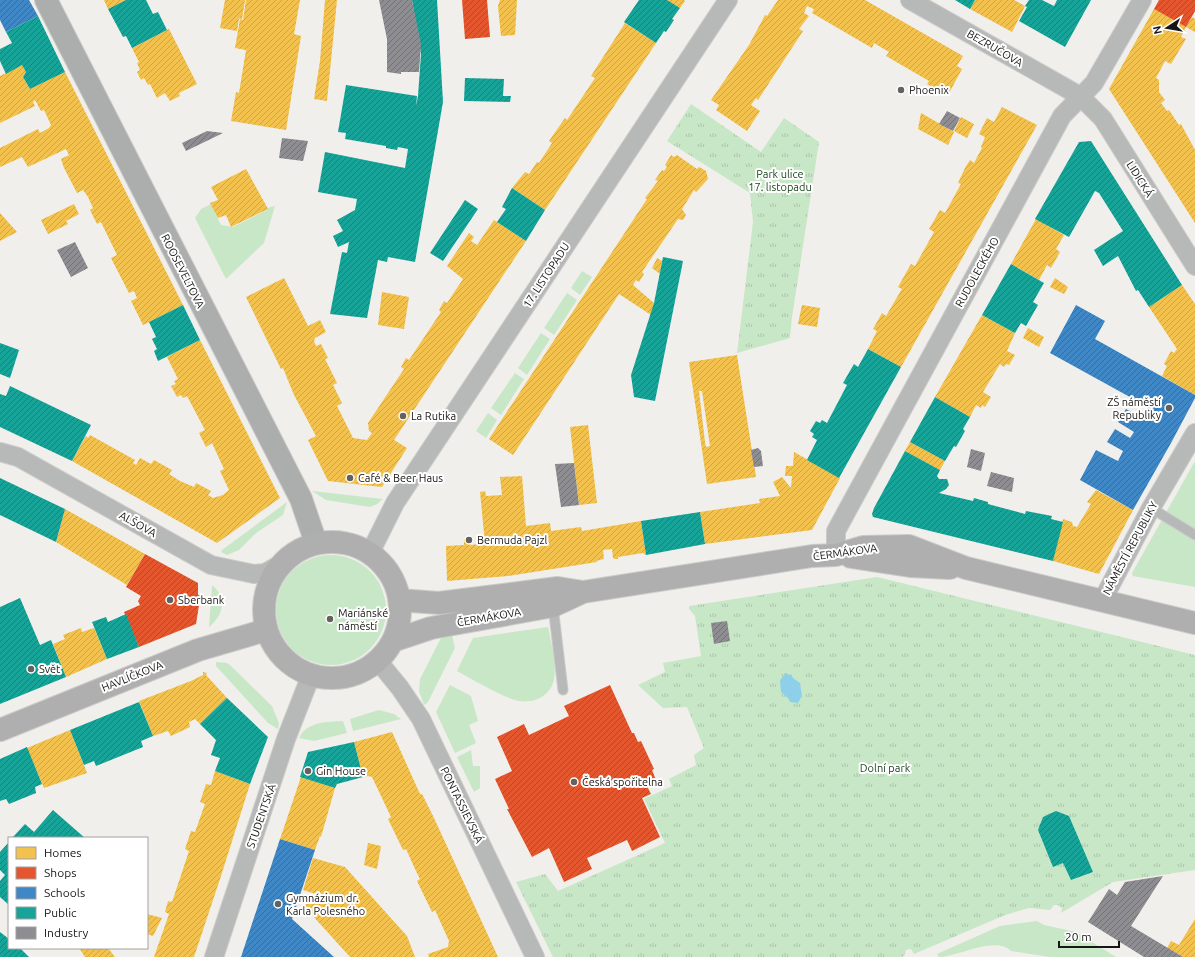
<svg xmlns="http://www.w3.org/2000/svg" width="1195" height="957" font-family="Ubuntu,sans-serif">
	<style>
		.grass { fill: #c8e7c7 }
		.park { fill: url(#park-tufts) }
		.water { fill: #8ed0ea }
		.homes { fill: url(#homes-hatch); fill-rule: evenodd }
		.shops { fill: url(#shops-hatch) }
		.schools { fill: url(#schools-hatch) }
		.public { fill: url(#public-hatch) }
		.industry { fill: url(#industry-hatch) }
		.lines { fill: none; stroke-linecap: round; stroke-linejoin: round }
		.service-casing { stroke: #cccbc9; stroke-width: 11 }
		.minor-casing { stroke: #cccbc9; stroke-width: 20 }
		.secondary-casing { stroke: #cccbc9; stroke-width: 24 }
		.primary-casing { stroke: #cccbc9; stroke-width: 24 }
		.service { stroke: #b7b8b8; stroke-width: 9 }
		.minor { stroke: #b7b8b8; stroke-width: 18 }
		.secondary { stroke: #acadad; stroke-width: 22 }
		.primary { stroke: #afafaf; stroke-width: 22 }
		.poi-dot { fill: #63625f; stroke: #fff; stroke-width: 1.5 }
		.labels { text-anchor: middle; dominant-baseline: central; stroke-width: 4; stroke-linejoin: round; paint-order: stroke }
		.street-label { font-size: 11px; fill: #171614; stroke: #fff }
		.poi-label { font-size: 11px; fill: #171614; stroke: #fff; text-anchor: start }
		.park-label { font-size: 11px; fill: #143f18; stroke: #fff }
	</style>
	<defs>
		<pattern id="park-tufts" width="24" height="20" patternUnits="userSpaceOnUse"><rect width="24" height="20" fill="#c8e7c7"/><path d="M3 7l-1-3M5 7V3M7 7l1-3M15 17l-1-3M17 17v-4M19 17l1-3" fill="none" stroke="#abc5aa"/></pattern>
		<pattern id="homes-hatch" width="6" height="6" patternUnits="userSpaceOnUse"><rect width="6" height="6" fill="#f2c14e"/><path d="M-1 1l2-2M0 6l6-6M5 7l2-2" fill="none" stroke="#cfa543"/></pattern>
		<pattern id="shops-hatch" width="6" height="6" patternUnits="userSpaceOnUse"><rect width="6" height="6" fill="#e4572e"/><path d="M-1 1l2-2M0 6l6-6M5 7l2-2" fill="none" stroke="#b84726"/></pattern>
		<pattern id="schools-hatch" width="6" height="6" patternUnits="userSpaceOnUse"><rect width="6" height="6" fill="#3f88c5"/><path d="M-1 1l2-2M0 6l6-6M5 7l2-2" fill="none" stroke="#346e9f"/></pattern>
		<pattern id="public-hatch" width="6" height="6" patternUnits="userSpaceOnUse"><rect width="6" height="6" fill="#17a398"/><path d="M-1 1l2-2M0 6l6-6M5 7l2-2" fill="none" stroke="#14847b"/></pattern>
		<pattern id="industry-hatch" width="6" height="6" patternUnits="userSpaceOnUse"><rect width="6" height="6" fill="#8d8d92"/><path d="M-1 1l2-2M0 6l6-6M5 7l2-2" fill="none" stroke="#727276"/></pattern>
	</defs>
	<rect width="100%" height="100%" fill="#f0efeb"/>
	<path class="grass" d="M211 204 221 225 233 227 267 210V208L275 206 264 243 226 279 195 218 201 209Z
		M582 271 592 277 580 295 571 288Z
		M567 293 577 300 554 335 544 328Z
		M541 333 550 339 527 375 518 368Z
		M515 373 524 379 501 415 491 408Z
		M488 413 497 420 486 438 476 431Z
		M1195 461V587L1133 576 1132 573Z
		M312 491 383 499 377 504 370 507 326 500Z
		M287 502 283 515 256 533 239 550 227 555 221 552 222 550Z
		M276 610a55 55 0 1 1 110 0a55 55 0 1 1-110 0Z
		M212 585C228 598 223 616 209 627Z
		M548 627C551 642 557 665 554 679 551 697 531 705 515 700 499 695 473 680 457 671L473 638Z
		M451 631 455 648 428 702 424 705 419 691 420 679 441 638Z
		M216 662 227 663 231 666 272 706 279 723 278 729 268 723 216 666Z
		M450 685 471 696 478 721 469 725 476 743 455 753 436 712Z
		M379 710 394 714 401 719 353 731 350 719Z
		M343 721 347 733 314 741 299 738C307 721 328 722 343 721Z
		M471 750 473 766H480V788L474 792 457 757Z
		M1037 921 1044 925 1076 932 1116 957H1050L1011 951C996 935 957 957 939 957L937 954 1000 926Z"/>
	<path class="park" d="M691 104 761 152 784 118 819 142 792 317 790 338 737 353 753 222 750 193 667 141Z
		M877 577 1195 655V870L1113 882 1061 913 1062 908 1058 905H1054L1050 910 1029 908 1005 915 914 954 911 949 906 950 904 956 901 957H553L516 882 545 874 558 891 665 843 644 799 672 786 669 779 696 765 694 755 704 748 687 707 663 708 638 685 665 672 663 663 701 656 695 616 689 609V606Z"/>
	<path class="water" d="M786 673 789 675 791 674 793 678 800 683 802 696 798 703 790 702 788 698 781 692 780 680Z"/>
	<path class="homes" d="M104 0H126L108 9Z
		M225 0H245L242 19 237 18 239 19 237 31 220 28Z
		M246 0H300L294 34 301 36 286 130 231 121 236 92 239 93 246 50 235 48 240 19 243 20Z
		M325 0H337L327 101 314 99 320 61Z
		M500 0H517L515 35 501 36 498 6Z
		M667 0H684L685 1 680 8Z
		M778 0H865L963 56 957 66 962 69 949 93 938 86 936 89 927 84 929 81 886 56 889 52 874 43 872 48 812 13 814 9 807 6 804 13 809 16 799 29 803 31 758 100 756 98 751 105 760 111 747 131 716 110 719 105 711 100 749 45 765 15 767 16Z
		M975 0H1014L1025 6 1012 32 970 9Z
		M1154 9 1186 27 1181 37 1186 39 1171 64 1165 61 1156 78 1159 80V92L1165 100 1161 103 1167 111 1169 110 1179 125 1181 124 1195 150V223L1109 89Z
		M1192 17 1195 19V32L1186 27Z
		M625 23 656 43 545 210 512 188 525 172 529 174 537 162 539 163 552 143 549 141 565 118 567 120 595 78 591 76Z
		M169 29 197 84 179 93 180 96 170 101 165 93 157 98 150 84 148 85 144 78 141 80 137 72 140 70 137 63 139 62 132 48Z
		M22 65 26 72 23 77 30 89 65 72 183 305 143 325 131 301 137 298 134 291 129 293 114 264 111 258 117 255 101 222 97 224 90 210 93 208 88 197 83 190 77 193 64 168 61 159 69 155 66 149 28 167 22 157 0 167V148L38 129 40 133 49 128 51 125 44 110 41 111 35 100 33 102 35 106 0 123V76Z
		M1002 107 1037 125 901 367 868 349 877 331 873 329 882 313 886 316 896 299 902 289 898 287 911 264 915 266 934 232 929 229 940 210 945 213 961 184 958 183 965 168 970 160 974 163 982 148 981 147 985 137 979 134 987 118 994 122Z
		M921 113 954 132 948 145 918 129Z
		M961 117 974 124 967 138 954 131Z
		M671 155 674 157 677 155 697 169 699 167 706 171 708 179 696 192 694 190 682 209 686 215 683 220 678 219 642 272 644 274 639 282 636 280 633 285 654 303 651 315 619 294 513 455 489 439 647 199 645 198 658 181 655 180 662 170 664 171 667 167 665 165Z
		M246 169 268 209 231 227 226 215 218 218 210 203 218 200 211 187Z
		M74 204 79 214 66 221 68 224 48 234 41 220Z
		M0 213 17 232 0 241Z
		M1036 219 1064 235 1056 249 1060 252 1051 268 1047 265 1039 280 1011 264Z
		M494 220 526 241 394 440 407 448 382 487 328 481 308 440 316 436 294 395 283 368 281 369 280 367 246 297 284 278 308 326 320 320 326 332 315 338 314 341 316 346 321 344 328 358 325 359 337 383 333 385 342 403 337 406 353 438 367 440 372 433 369 431 368 423 404 369 401 367 406 358 409 360 441 312 439 310 444 301 447 303 463 279 447 266 469 233 474 237 471 241 477 245Z
		M657 258 662 261 660 274 652 268Z
		M1055 278 1068 287 1064 294 1050 287Z
		M1182 285 1195 304V395L1162 376 1167 366 1164 364 1171 351 1174 353 1177 349 1149 307Z
		M382 292 409 297 404 329 378 325Z
		M802 305 820 308 817 327 798 324Z
		M982 315 1015 333 1007 351 1015 355 1009 365 1006 364 1004 367 1000 364 983 392 991 397 985 407 982 405 981 408 976 405 970 417 935 397Z
		M1028 328 1044 337 1039 347 1023 338Z
		M200 340 280 498 217 543 72 461 86 436 88 438 90 435 135 460 133 463 136 465 140 458 151 464 154 460 172 470 169 474 180 481 194 487 196 483 211 491 208 495 213 498 223 495 229 490 220 471 224 469 212 443 206 447 199 433 205 430 187 396 183 398 181 395 177 397 171 386 176 384 174 381 178 379 167 357Z
		M737 355 756 477 707 484 689 362ZM699 391H702L710 446 706 447 705 442Z
		M588 425 597 503 579 505 570 427Z
		M910 442 945 461 940 470 905 451Z
		M794 452 840 478 812 530 705 544 700 512 760 503 759 499 780 496 773 482 782 477 791 488 792 476H785L786 466H793Z
		M522 476 526 526 550 523 551 531 581 527 582 531 641 521 646 555 643 553 618 557V559H615L613 558 612 549 603 550 604 559 596 561 597 562 508 576 447 581 446 546 464 545V539L470 538 471 545 485 543 480 492 485 491 486 496 502 495 500 477Z
		M1096 490 1133 510 1099 574 1053 561 1063 519 1072 522 1073 526 1077 527 1091 504 1087 502Z
		M65 509 145 554 127 585 56 542Z
		M81 628 82 632 94 628 107 659 66 677 53 644 65 639 63 635Z
		M203 672 207 673 206 675 227 698 200 724 195 719 189 722 190 727 171 736 168 731 153 736 139 701 191 681 203 675Z
		M70 730 87 773 44 788 27 748Z
		M392 732 420 794H422L434 818 498 957H429L428 954 448 947 449 941 435 910 432 912 417 881 420 879 416 871 406 849 403 850 388 819 391 817 372 777 368 776 363 777 354 742Z
		M215 771 250 784 221 876 194 957H154L169 914 165 912 168 901 172 902 189 851 185 849 191 831 195 832 205 804 200 802 206 784 211 785Z
		M301 777 335 788 321 837 320 836 315 850 280 839Z
		M368 843 381 846 377 869 364 865Z
		M313 858 345 867 407 936 415 957H350L303 905 316 894 303 890Z
		M147 914 162 918 153 936 147 934Z
		M1195 919V957H1183L1167 948 1171 941 1179 945Z
		M79 948H108L115 957H85Z"/>
	<path class="shops" d="M462 0H487L490 37 465 39Z
		M1159 0H1195V11L1186 27 1154 9Z
		M145 554 198 583V595H200V599L196 624 139 647 124 612 140 605 138 601 141 596 126 587Z
		M610 685 632 733H634L638 742 641 741 654 769 652 770 656 780 646 784 651 794 642 798 660 837 632 851 627 840 587 858 592 869 564 882 549 848 532 857 507 809H509L495 779 512 771 497 737 524 724 529 735 569 716 564 706Z"/>
	<path class="schools" d="M0 0H29L38 16 6 32 0 20Z
		M1076 305 1105 321 1095 339 1195 395V398L1171 443 1133 510 1080 480 1096 450 1118 461 1123 451 1107 442 1115 429 1130 438 1134 432 1118 422 1126 409 1142 418 1148 407 1050 353Z
		M280 839 315 850 292 919 334 957H241Z"/>
	<path class="public" d="M126 0H146L153 14 158 12 167 30 132 48 126 36 123 37 108 9Z
		M412 0H437L443 102 415 262 388 257 387 262 378 260 367 318 330 314 342 252 347 253 349 242 338 247 333 236 343 231 337 220 355 210 357 199 318 192 325 152 405 168 408 149 398 147 397 150 386 148V146L345 139 346 133 338 132 346 85 417 96 416 106 418 96 421 54Z
		M639 0H667L680 8 672 19 674 20 666 32 664 31 656 43 624 22Z
		M955 0H975L970 9Z
		M1029 0H1042L1054 6 1057 0H1091L1065 47 1019 21 1027 7 1025 6Z
		M38 16 65 72 30 89 23 77 26 72 22 65 6 74 0 61V49L12 43 6 32Z
		M465 78 504 79 503 96H511L510 102 464 101Z
		M1091 141 1182 285 1149 307 1138 290 1136 291 1118 256 1103 266 1094 250 1123 231 1099 193 1095 191 1069 237 1035 219 1079 142Z
		M512 188 545 210 526 241 497 222 506 209 502 207Z
		M465 200 478 209 443 261 430 253Z
		M663 257 683 261 655 401 634 397 631 375 654 303Z
		M1011 264 1044 283 1033 302 1038 305 1026 326 1021 323 1015 333 982 315Z
		M183 305 200 340 158 361 154 351 157 349 152 339 156 337 149 322Z
		M0 343 19 350 10 378 0 374Z
		M868 349 901 367 839 478 807 460 817 440 812 437 814 434 810 431 816 421 820 423 822 420 827 423 847 385 843 383 854 364 858 367Z
		M10 386 91 425 72 461 0 427V394L6 396Z
		M935 397 970 417 963 429 965 431 956 447 954 446 945 461 910 442Z
		M905 451 940 470 937 476 939 479H947L949 485 946 489 939 493 973 501 974 498 988 502V504L1025 514 1026 511 1052 516 1051 519 1063 522 1053 561 873 517 872 514 874 508Z
		M0 478 65 509 56 542 0 515Z
		M700 512 705 544 646 555 641 521Z
		M20 598 40 645 51 640 66 677 0 704V607Z
		M126 614 139 647 107 659 92 622 106 617 108 622Z
		M227 698 268 737 250 784 215 771 220 758 211 755 216 740 200 724Z
		M139 702 153 736 141 741 143 747 96 766 94 761 84 765 70 730Z
		M354 742 363 777 337 784 335 788 300 777 308 752Z
		M27 747 42 784 35 787 36 793 9 804 6 799 0 801V759Z
		M53 810 85 838H12L25 824 34 832Z
		M1056 811 1069 816 1093 872 1071 880 1063 863 1053 867 1038 830 1043 817Z
		M9 842V905L0 897V881L5 875 0 870V852Z
		M0 932 9 939V948H20L29 957H0Z"/>
	<path class="industry" d="M379 0H412L421 44 419 72H401V74L387 72V39Z
		M947 111 960 118 953 131 939 124Z
		M207 131 223 133 186 151 182 143Z
		M282 138 308 141 303 161 279 158Z
		M75 242 88 268 71 277 57 250Z
		M758 448 761 451 763 466 754 467 751 450Z
		M971 449 985 453 981 471 967 467Z
		M574 463 579 505 561 507 555 464Z
		M991 472 1014 478 1012 492 987 486Z
		M727 621 730 641 714 644 711 623Z
		M1163 876 1131 926 1183 957H1144L1088 922 1109 889 1117 895 1125 882Z"/>
	<g class="lines">
		<defs>
			<path id="service" d="M1151 508 1195 535
				M553 606 563 690"/>
			<path id="minor" d="M910 0 1080 96 1103 119 1195 266
				M0 452 18 457 211 565 254 574 265 573 281 564
				M370 553 395 503 728 0
				M836 555V531L1062 116 1094 83 1142 0
				M1102 601 1151 508 1195 433
				M378 661 400 688 421 719 535 957
				M214 957 286 739 311 675"/>
			<path id="secondary" d="M46 0 301 499 316 543"/>
			<path id="primary" d="M264 610a68 68 0 1 1 136 0a68 68 0 1 1-136 0Z
				M851 557 910 566 950 568
				M399 600 439 603 558 588 583 592
				M395 640 431 628 553 606 583 592 812 556 836 555 863 547 909 546 966 568 1195 623
				M0 730 198 650 266 630"/>
		</defs>
		<use href="#service" class="service-casing"/>
		<use href="#minor" class="minor-casing"/>
		<use href="#secondary" class="secondary-casing"/>
		<use href="#primary" class="primary-casing"/>
		<use href="#service" class="service"/>
		<use href="#minor" class="minor"/>
		<use href="#secondary" class="secondary"/>
		<use href="#primary" class="primary"/>
	</g>
	<g class="poi-dot">
		<circle cx="901" cy="90" r="4"/>
		<circle cx="1169" cy="408" r="4"/>
		<circle cx="403" cy="416" r="4"/>
		<circle cx="350" cy="478" r="4"/>
		<circle cx="469" cy="540" r="4"/>
		<circle cx="170" cy="600" r="4"/>
		<circle cx="330" cy="619" r="4"/>
		<circle cx="31" cy="669" r="4"/>
		<circle cx="308" cy="771" r="4"/>
		<circle cx="574" cy="782" r="4"/>
		<circle cx="278" cy="904" r="4"/>
	</g>
	<g class="labels">
		<g class="street-label">
			<text transform="translate(995 48) rotate(30)">BEZRUČOVA</text>
			<text transform="translate(1140 179) rotate(58)">LIDICKÁ</text>
			<text transform="translate(183 271) rotate(63)">ROOSEVELTOVA</text>
			<text transform="translate(977 272) rotate(-61)">RUDOLECKÉHO</text>
			<text transform="translate(546 275) rotate(-57)">17. LISTOPADU</text>
			<text transform="translate(138 524) rotate(29)">ALŠOVA</text>
			<text transform="translate(1130 548) rotate(-62)">NÁMĚSTÍ REPUBLIKY</text>
			<text transform="translate(845 552) rotate(-8)">ČERMÁKOVA</text>
			<text transform="translate(489 617) rotate(-10)">ČERMÁKOVA</text>
			<text transform="translate(132 676) rotate(-22)">HAVLÍČKOVA</text>
			<text transform="translate(462 805) rotate(64)">PONTASSIEVSKÁ</text>
			<text transform="translate(261 816) rotate(-71)">STUDENTSKÁ</text>
		</g>
		<g class="poi-label">
			<text x="909" y="90">Phoenix</text>
			<text x="1161" y="402" text-anchor="end">ZŠ náměstí<tspan x="1161" dy="13">Republiky</tspan></text>
			<text x="411" y="416">La Rutika</text>
			<text x="358" y="478">Café &amp; Beer Haus</text>
			<text x="477" y="540">Bermuda Pajzl</text>
			<text x="178" y="600">Sberbank</text>
			<text x="338" y="613">Mariánské<tspan x="338" dy="13">náměstí</tspan></text>
			<text x="39" y="669">Svět</text>
			<text x="316" y="771">Gin House</text>
			<text x="582" y="782">Česká spořitelna</text>
			<text x="286" y="898">Gymnázium dr.<tspan x="286" dy="13">Karla Polesného</tspan></text>
		</g>
		<g class="park-label">
			<text x="780" y="174">Park ulice<tspan x="780" dy="13">17. listopadu</tspan></text>
			<text x="885" y="768">Dolní park</text>
		</g>
	</g>
	<rect x="8" y="837" width="140" height="112" fill="#ffffff" stroke="#a2a2a1"/>
	<rect x="16" y="847" width="20" height="12" fill="#f2c14e" stroke="#a2a2a1"/>
	<text x="44" y="857" font-size="12" fill="#171614">Homes</text>
	<rect x="16" y="867" width="20" height="12" fill="#e4572e" stroke="#a2a2a1"/>
	<text x="44" y="877" font-size="12" fill="#171614">Shops</text>
	<rect x="16" y="887" width="20" height="12" fill="#3f88c5" stroke="#a2a2a1"/>
	<text x="44" y="897" font-size="12" fill="#171614">Schools</text>
	<rect x="16" y="907" width="20" height="12" fill="#17a398" stroke="#a2a2a1"/>
	<text x="44" y="917" font-size="12" fill="#171614">Public</text>
	<rect x="16" y="927" width="20" height="12" fill="#8d8d92" stroke="#a2a2a1"/>
	<text x="44" y="937" font-size="12" fill="#171614">Industry</text>
	<g transform="translate(1167 28) rotate(258)" stroke="#ffffff" stroke-width="3" paint-order="stroke">
	<path d="M0-3L7 15L0 10L-7 15Z" fill="#171614"/>
	<text y="-6" font-size="11" font-weight="bold" text-anchor="middle" fill="#171614">N</text>
	</g>
	<path d="M1059 941v6h60v-6" fill="none" stroke="#171614" stroke-width="2"/>
	<text x="1065" y="941" font-size="12" fill="#171614" stroke="#ffffff" stroke-width="3" paint-order="stroke">20 m</text>
</svg>
